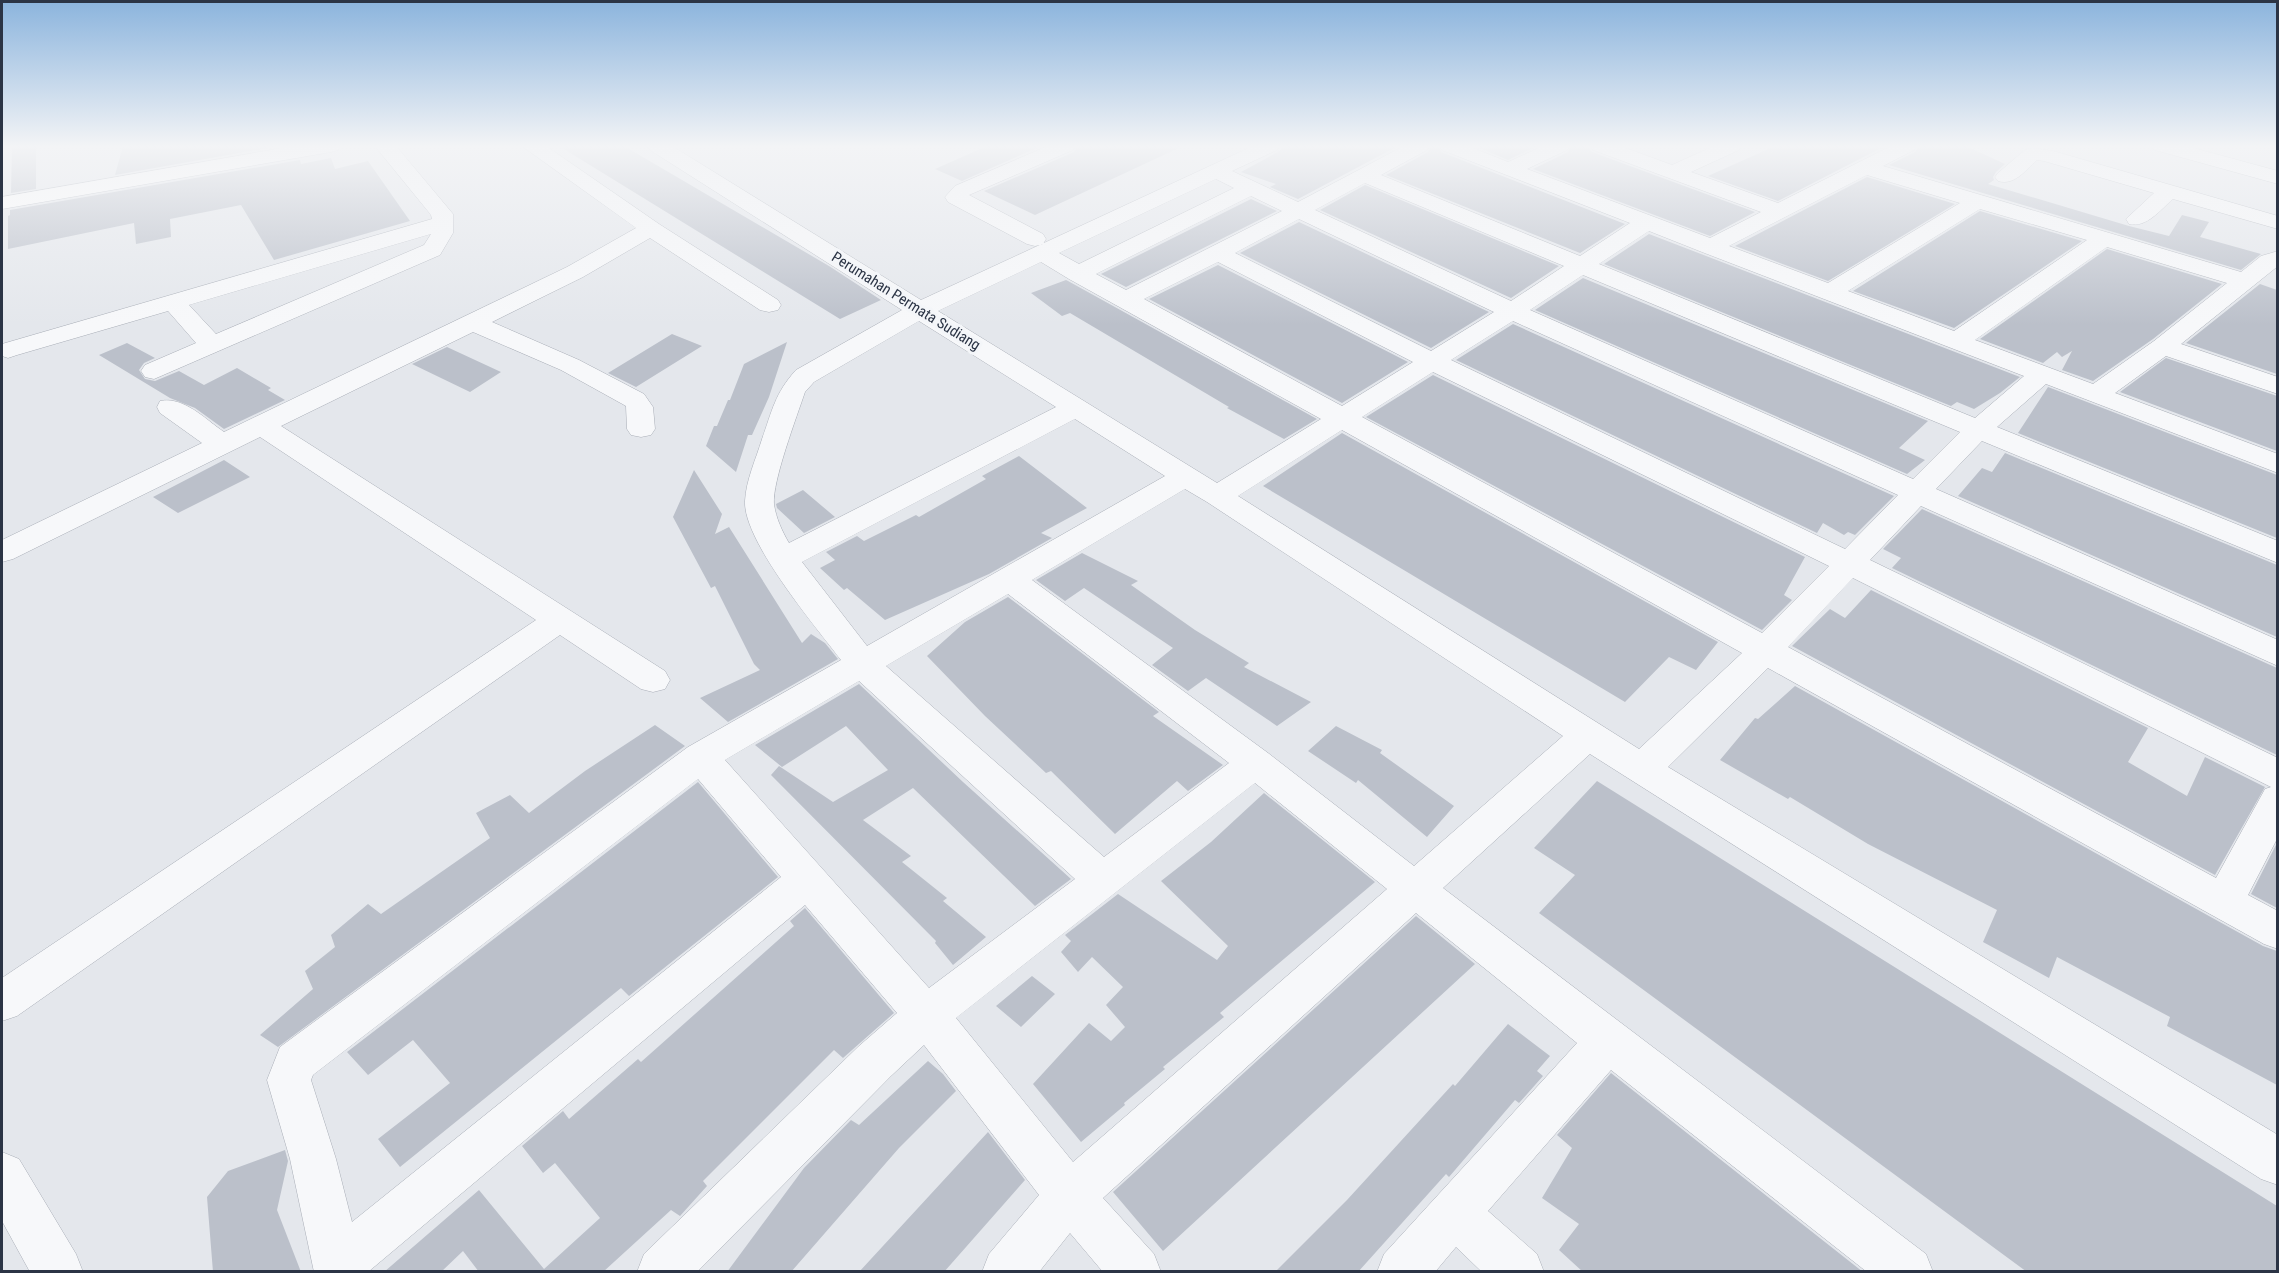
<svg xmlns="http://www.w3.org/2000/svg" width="2279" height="1273" font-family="'Roboto Condensed',sans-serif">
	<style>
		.building { fill: #bbc0ca }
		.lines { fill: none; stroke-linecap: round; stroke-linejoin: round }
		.minor-casing { stroke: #a9aeb7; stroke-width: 1 }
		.secondary-casing { stroke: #a9aeb7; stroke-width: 1 }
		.minor { fill: #f7f8fa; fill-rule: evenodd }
		.secondary { fill: #fff; fill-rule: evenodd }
		.labels { text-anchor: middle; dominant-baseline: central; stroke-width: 6; stroke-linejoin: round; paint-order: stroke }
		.far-street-label { font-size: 15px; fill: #2b3445; stroke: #f4f6f9 }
	</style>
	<rect width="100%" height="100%" fill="#e4e7ec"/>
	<path class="building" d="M12 146H36V189L11 193Z
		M123 146H279L115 175Z
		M559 146H624L829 266 881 300 840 319Z
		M987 146H1041L962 181 935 169Z
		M1078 146H1183L1035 215 984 191 1074 152Z
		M1284 146H1398L1298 199 1270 187 1276 184 1241 172 1278 152Z
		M1432 146H1437L1441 152 1625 224 1580 253 1386 175 1428 152Z
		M1475 146H1537L1508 160Z
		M1572 146H1586L1592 152 1755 212 1710 236 1533 169 1568 152Z
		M1775 146H1885L1778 201 1708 176Z
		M1919 146H1966L2005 164 1996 172 1993 177 1994 180 1988 184 2129 226 2169 236 2182 215 2209 222 2200 237 2261 254 2241 270 1889 165 1915 152Z
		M331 158 335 169 368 161 410 221 274 260 241 205 170 219 171 237 136 244 134 223 8 249V216L10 215V210L300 160 301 164Z
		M1867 177 1955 204 1828 281 1735 246Z
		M1365 185 1559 266 1511 298 1320 210Z
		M1251 199 1277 211 1126 287 1101 274Z
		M1980 211 2082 241 1954 328 1853 291Z
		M1299 222 1489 312 1431 348 1240 253Z
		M1649 234 1701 254 2020 377 2000 393 1974 409 1957 402 1951 406 1604 264Z
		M2107 249 2222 284 2153 339 2093 381 2062 370 2072 351 2062 357 2057 352 2043 363 1980 339Z
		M1218 265 1408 362 1342 403 1149 299Z
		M1583 278 1928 421 1899 448 1925 460 1907 474 1535 310Z
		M1066 280 1068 281 1317 419 1284 439 1227 408 1229 407 1070 313 1062 316 1031 293Z
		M2260 284 2277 290V374L2186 343Z
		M1513 324 1894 496 1855 535 1848 532 1844 535 1823 523 1817 533 1456 360Z
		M672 334 702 346 636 387 608 373Z
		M787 342 769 397 752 435H748L736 472 706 446 714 426H717L728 400H730L744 364Z
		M127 343 155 358 144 363 139 370 145 379 155 381 179 371 204 385 237 368 271 388 268 390 285 400 224 429 195 408 170 398 99 355Z
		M447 347 501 372 470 392 412 364Z
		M2166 358 2277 396V451L2120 392Z
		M1433 375 1805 557 1784 595 1792 600 1762 630 1366 417Z
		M2048 387 2277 475V538L2018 433Z
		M1342 433 1718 642 1696 670 1669 657 1625 702 1263 486Z
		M2005 453 2277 565V637L1958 496 1982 468 1992 472Z
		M1019 456 1087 508 1041 533 1052 538 989 574 885 620 847 588 844 590 820 568 835 560 826 552 857 536 864 541 916 515 919 517 986 479 982 476Z
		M224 460 250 477 178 513 153 497Z
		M694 470 722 514 715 534 729 527 802 643 811 634 825 643 838 659 728 722 700 698 760 670 754 664 715 586 711 588 673 517Z
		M803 490 835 517 804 533 777 508 776 504Z
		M1922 509 2277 668V755L1892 568 1901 558 1883 549Z
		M1082 553 1138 581 1131 585 1195 630 1249 663 1244 667 1311 702 1277 726 1206 678 1188 691 1152 665 1173 648 1084 588 1065 601 1036 580Z
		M1871 590 2148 728 2128 762 2187 796 2205 757 2265 787 2215 875 1792 646 1830 609 1845 618Z
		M1008 597 1159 712 1153 716 1223 765 1188 791 1177 781 1115 834 1051 771 1046 773 985 716 927 656 965 622Z
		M859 684 963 782 1071 879 1035 906 913 788 863 820 911 856 902 862 947 898 943 901 986 937 953 965 935 943 936 941 771 775 779 766 833 802 888 770 846 726 782 767 755 745Z
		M1795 686 2263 946 2277 951V1085L2167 1026 2170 1017 2057 957 2049 978 1983 942 1997 910 1868 844 1790 797 1788 799 1720 760 1755 718 1758 719Z
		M655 725 685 746 278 1047 260 1035 313 989 305 971 335 947 331 935 368 904 381 914 490 838 476 813 510 795 529 813 585 771Z
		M1336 726 1382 750 1380 753 1454 806 1427 837 1358 780 1356 783 1308 751Z
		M1597 781 2277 1206V1272H2027L1539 913 1575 875 1534 848Z
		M698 782 778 877 629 996 621 988 400 1167 378 1139 450 1083 413 1040 368 1075 347 1052Z
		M1264 793 1375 882 1220 1013 1224 1017 1163 1067 1165 1069 1124 1103 1125 1105 1081 1142 1033 1084 1089 1023 1111 1041 1125 1027 1106 1005 1123 987 1092 957 1078 972 1061 952 1071 941 1065 935 1118 894 1217 960 1228 946 1161 881 1211 842Z
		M2277 843V908L2251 894Z
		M805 908 894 1013 843 1058 834 1050 703 1181 707 1186 680 1216 671 1210 603 1272H479L463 1251 441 1272H384L479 1190 544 1269 600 1218 555 1163 543 1173 522 1146 563 1111 569 1119 638 1059 641 1062 794 926 790 921Z
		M1416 916 1475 964 1163 1251 1113 1192Z
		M1032 976 1055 994 1021 1027 996 1006Z
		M1508 1024 1550 1056 1537 1071 1543 1076 1519 1103 1515 1100 1449 1177 1446 1174 1358 1272H1275L1347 1200 1453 1084 1455 1086Z
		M928 1061 943 1074 956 1091 899 1148 791 1272H727L804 1168 851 1120 859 1125Z
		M1611 1073 1863 1272H1583L1559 1250 1579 1224 1542 1198 1572 1148 1557 1135Z
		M988 1132 1025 1180 944 1272H859Z
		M285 1150 288 1161 277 1210 301 1272H213L207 1197 228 1171Z"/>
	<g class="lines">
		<defs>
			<path id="minor" d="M375 146H396L453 214V233L440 255 154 379 145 377 141 371 145 365 196 343 168 311 17 355 8 358 2 356V344L432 219 431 215ZM431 234 424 245 216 334 189 305Z
				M522 146H546L659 224 778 300 781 305 778 310 769 312 760 310 650 238 583 277 492 322 579 360 644 394 653 407 655 429 651 435 641 437 631 435 627 429 626 406 561 370 473 332 281 426 665 671 670 680 665 689 653 692 641 689 560 635 17 1016 2 1021V978L536 620 260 437 13 559 2 562V540L202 443 160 413 157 407 160 401C184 396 206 420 224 432L567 267 636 228Z
				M647 146H672L921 300 1253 146H1280L1277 150 1232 171 1298 202 1404 146H1430L1427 150 1381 175 1580 256 1630 223 1442 150 1439 146H1468L1508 162 1543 146H1570L1567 150 1527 169 1710 238 1761 212 1593 150 1590 146H1620L1672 165 1714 146H1742L1739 150 1691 172 1778 203 1891 146H1917L1914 150 1883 166 2241 272 2261 256 2278 251V266L2181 344 2278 377V394L2166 356 2115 393 2278 454V473L2046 384 1997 427 2278 541V563L1982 441 1936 489 2278 640V666L1921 506 1870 560 2278 758V837L2248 895 2278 911V949L2264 944 2210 914 1768 668 1668 767 2278 1135V1185L2261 1179 1590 754 1443 888 1926 1254 1933 1272H1867L1611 1070 1488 1211 1537 1254 1544 1272H1482L1456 1247 1435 1272H1377L1384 1254 1577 1043 1416 913 1103 1198 1154 1254 1161 1272H1103L1070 1233 1039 1272H982L989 1254 1039 1195 924 1045 891 1076 697 1272H637L644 1254 859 1046 897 1013 805 905 368 1272H314L290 1159 267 1080 280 1047 688 747 841 660C816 627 743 541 745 501 746 480 756 459 762 439 772 411 775 393 796 370L902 310 650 150ZM1867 175 1960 203 1828 283 1729 246ZM1216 179 1234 188 1079 264 1059 253ZM1365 183 1564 266 1511 301 1315 210ZM1251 196 1282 211 1126 290 1096 274ZM1980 209 2087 240 1954 331 1848 291ZM1299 219 1494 312 1431 351 1235 253ZM1649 231 1702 252 2024 376 1975 418 1599 264ZM2107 247 2227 283 2154 341 2093 384 1975 340ZM1041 262 1069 279 1321 419 1217 483 938 311ZM1218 262 1413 362 1342 406 1144 299ZM1583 275 1960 432 1913 479 1530 310ZM919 321 1056 407 789 543C782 531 776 518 774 504 772 482 797 416 805 392L814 382ZM1513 321 1898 495 1845 549 1451 360ZM1433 372 1829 566 1762 633 1362 417ZM1075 419 1165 476 867 646 802 562ZM1342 430 1742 653 1639 749 1238 496ZM1185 489 1207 502 1563 736 1414 866 1268 753 1032 580ZM1853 578 2271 787 2265 789 2216 878 1788 647ZM1008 594 1229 763 1104 857 886 666ZM859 681 1075 879 929 988 725 760ZM698 779 781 877 352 1222 336 1159 311 1080 313 1075ZM1255 783 1387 889 1073 1162 956 1018Z
				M1048 146H1076L1073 150 969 195 1043 234 1046 239 1043 244 1035 246 1027 244 948 202 945 197 955 186Z
				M2152 146H2186L2278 171V184L2155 150Z
				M2032 148 2053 151 2278 216V229L2173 199C2160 210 2147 228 2129 224L2126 219 2154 193 2044 161 2037 160C2025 171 2014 186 1998 181L1995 177 1998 173 2025 150Z
				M2 1152 19 1159 76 1254 83 1272H30L2 1221Z"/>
			<path id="secondary" d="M294 146H341L338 150 331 152 2 209V197Z"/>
		</defs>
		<use href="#minor" class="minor-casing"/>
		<use href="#secondary" class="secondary-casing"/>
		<use href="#minor" class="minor"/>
		<use href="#secondary" class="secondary"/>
	</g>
	<linearGradient id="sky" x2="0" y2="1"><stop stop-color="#8bb4dd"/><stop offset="0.45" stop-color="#f3f4f6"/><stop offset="1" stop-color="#f3f4f6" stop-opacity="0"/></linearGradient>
	<rect width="2279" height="325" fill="url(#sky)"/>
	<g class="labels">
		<g class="far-street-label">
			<text transform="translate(906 301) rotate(32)">Perumahan Permata Sudiang</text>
		</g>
	</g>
	<rect width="2279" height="1273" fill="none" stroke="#2b3445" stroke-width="6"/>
</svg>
